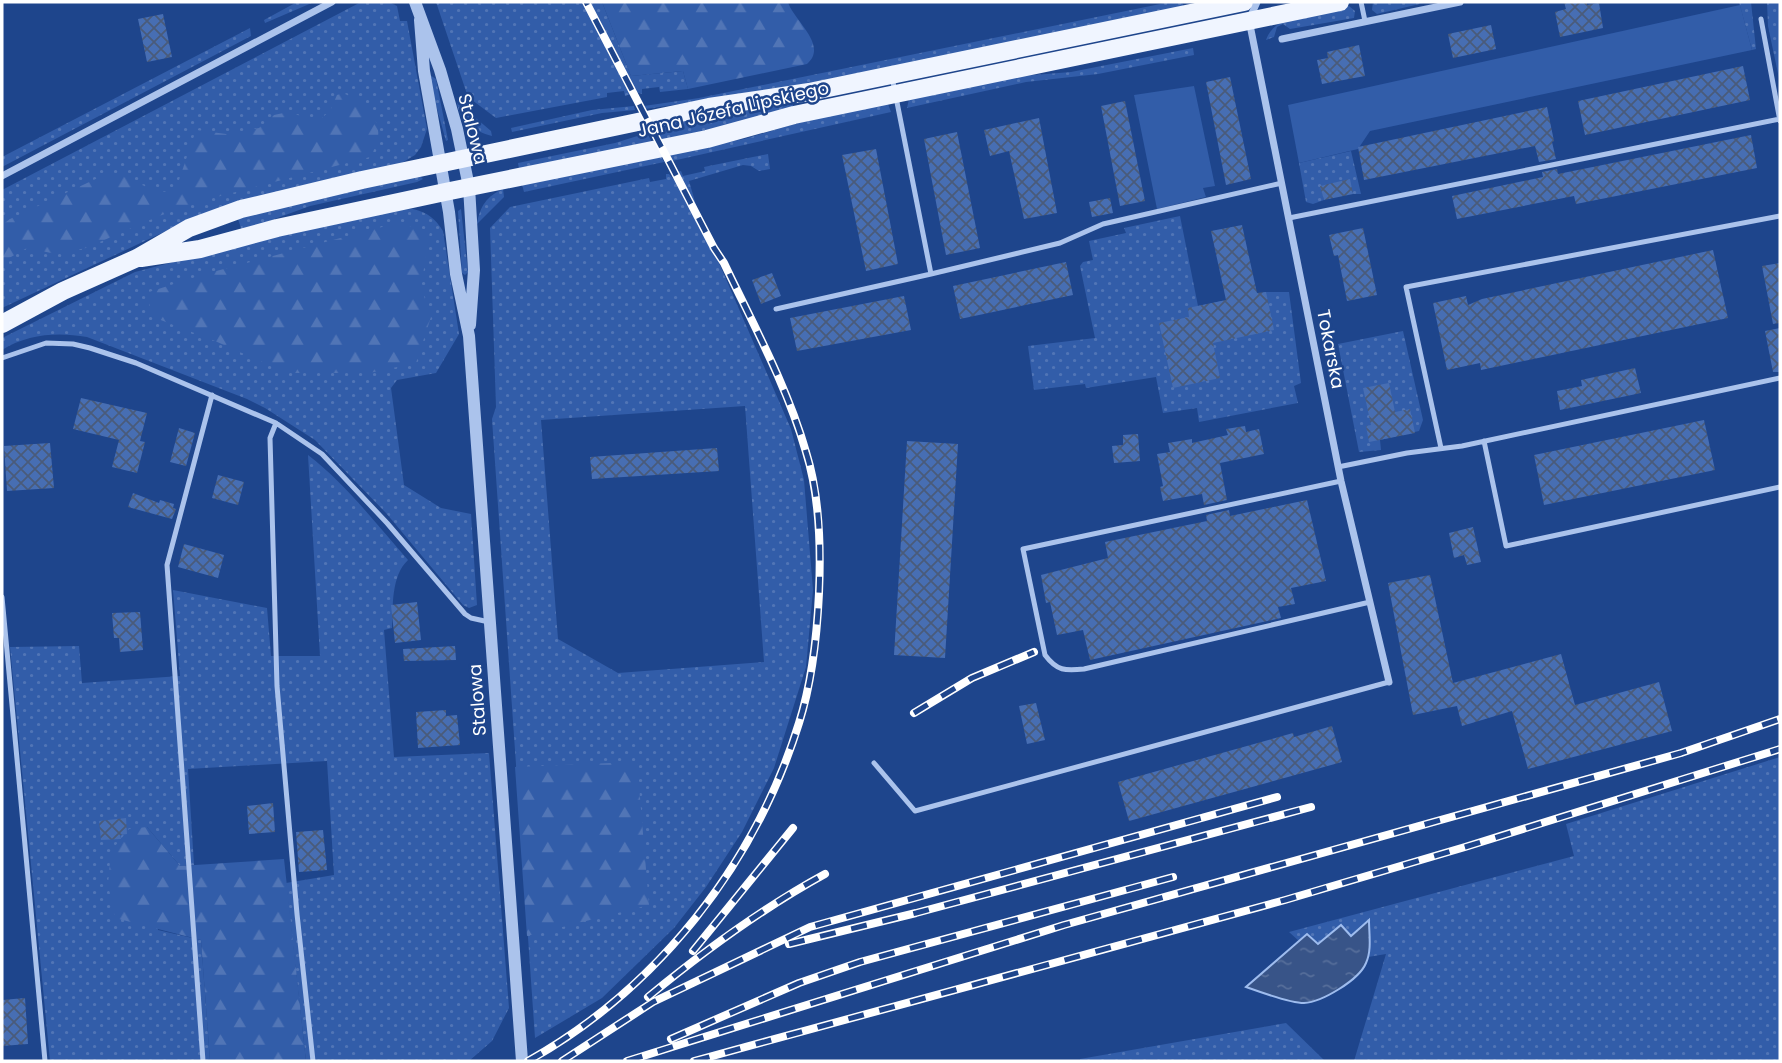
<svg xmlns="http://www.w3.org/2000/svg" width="1782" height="1063" font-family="Poppins,sans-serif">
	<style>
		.grass { fill: url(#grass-dots); fill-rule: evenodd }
		.forest { fill: url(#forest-firs) }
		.green { fill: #325da9 }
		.water { fill: url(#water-ripples); stroke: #9ebcee; stroke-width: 2 }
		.building { fill: url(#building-cross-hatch) }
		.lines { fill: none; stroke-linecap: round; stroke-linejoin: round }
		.service { stroke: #abc3ec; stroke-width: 5 }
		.minor { stroke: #abc3ec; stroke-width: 7 }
		.tertiary { stroke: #abc3ec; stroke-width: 12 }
		.primary { stroke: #f0f5ff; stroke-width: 18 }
		.rail-casing { stroke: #fff; stroke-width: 8 }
		.rail { stroke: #1e458c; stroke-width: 5; stroke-dasharray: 16; stroke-linecap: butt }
		.labels { text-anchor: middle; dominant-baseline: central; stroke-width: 5; stroke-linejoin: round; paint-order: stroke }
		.street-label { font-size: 18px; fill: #fff; stroke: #1e458c }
	</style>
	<defs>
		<pattern id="grass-dots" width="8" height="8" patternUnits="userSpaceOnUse" patternTransform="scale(1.75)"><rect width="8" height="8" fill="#325da9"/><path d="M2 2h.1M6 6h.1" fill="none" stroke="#5175b6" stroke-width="1.8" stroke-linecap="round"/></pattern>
		<pattern id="forest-firs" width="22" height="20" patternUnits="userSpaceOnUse" patternTransform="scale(1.75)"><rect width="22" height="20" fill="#325da9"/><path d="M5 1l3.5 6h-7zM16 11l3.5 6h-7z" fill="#5175b6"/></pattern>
		<pattern id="water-ripples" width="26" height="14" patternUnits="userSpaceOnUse" patternTransform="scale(1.75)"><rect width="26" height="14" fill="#385488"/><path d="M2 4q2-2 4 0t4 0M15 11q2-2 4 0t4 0" fill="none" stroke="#566e9a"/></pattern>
		<pattern id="building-cross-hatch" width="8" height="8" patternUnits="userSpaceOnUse" patternTransform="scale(1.75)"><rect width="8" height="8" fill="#476eb3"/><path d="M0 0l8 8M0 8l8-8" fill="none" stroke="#4a5b7a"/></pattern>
	</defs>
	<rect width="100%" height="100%" fill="#1e458c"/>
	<path class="grass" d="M297 2H314L265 23 264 20Z
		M361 2H389L397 6 400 21H407L427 129 421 147 415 155 400 164 196 217 2 308V190Z
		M436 2H602L631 76 683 71 688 89 660 92 659 87 642 89V94L636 92 625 96 624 91 607 93V97L496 118 468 97Z
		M1170 2H1182L1184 8C1005 45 827 84 645 109L644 106 699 98Z
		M1373 2H1428L1377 14 1372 10Z
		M1739 2H1751L1756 49 1752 50Z
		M1767 2H1780V83L1768 26Z
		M1349 6 1355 11 1354 18 1290 29 1283 24 1277 27 1274 37 1266 40C1275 12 1324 11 1349 6Z
		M250 28 251 36 2 167V157Z
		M1193 48 1194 55 1098 74 1026 82 907 108 909 99 1021 76 1071 72Z
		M430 75 436 79 448 140 446 141 429 80Z
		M457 102 491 131 492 136C474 131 459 121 457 102Z
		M793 104V108L749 121 662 140 656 130 695 118Z
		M888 104 891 112 672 161 669 153 744 139 812 119Z
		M634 106 635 110 602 113 512 132 511 128 592 110Z
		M647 133 652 142 519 169 518 163 615 143Z
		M1351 151 1361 194H1353L1349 180 1321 186 1324 200 1313 204 1306 202 1299 163Z
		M768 154 770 169 759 171 751 166 743 165 689 181 700 219 791 429 804 480 813 590 806 667 774 768 742 832 706 887 674 928 602 998 535 1038 492 419 496 407 490 228 510 207 649 178 650 182 666 179V174H669L675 181 680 179 677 172 681 171 683 176 705 171 704 167ZM745 406 764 662 618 673 558 639 541 420Z
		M660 155 664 162 524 192 522 184Z
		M420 176 423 179 417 182 310 206 242 231 237 216Z
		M503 189 504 197 477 224C480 206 487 196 503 189Z
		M413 209C428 213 435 218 443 231L459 334 436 373 397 380 391 388 404 485 441 508 471 514 477 605 469 608 463 605 386 513 315 440 265 408 247 399 87 337C57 332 28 334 2 350V338L135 272 277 235 396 210Z
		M461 209 468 272 465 275 462 273 458 211Z
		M1180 216 1198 306 1266 292H1289L1301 383 1294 386 1298 403 1199 422 1197 408 1163 413 1156 377 1086 388 1085 384 1034 390 1028 346 1095 338 1080 266 1083 262 1093 260 1089 241 1126 233 1124 228Z
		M1403 331 1423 420 1419 431 1380 440 1381 450 1359 452 1338 344Z
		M308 455C346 484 377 525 408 560 391 576 393 606 392 628L384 630 394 757 489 753 509 1008 492 1041 469 1061H306L286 883 334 875 327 761 188 769 194 865 180 866 147 827 158 930 201 940 210 1061H50L10 647 79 646 82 683 180 676 173 590 267 608 271 656H320Z
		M1780 757V1061H1354L1386 954 1368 957 1369 921 1351 936 1341 925 1318 944 1307 934 1299 941 1289 932 1574 856 1566 824Z
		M1286 1023 1325 1061H1080V1059Z"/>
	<path class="forest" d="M602 2H788C793 20 829 45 807 64L688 89 683 71 631 76Z
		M343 93C371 105 390 127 370 157L209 199 159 216 86 248 56 254 27 248 2 262V225L10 219 100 177 117 173 159 193 176 189 196 130 226 134 259 128 274 115 288 112 318 121 330 111 337 95Z
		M397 223 430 231 421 287 431 317 416 363 369 373H287L215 341 153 317 146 293 205 274Z
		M637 762 649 905 527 936 515 767Z
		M147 827 180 866 284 859 306 1061H210L201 940 115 918 108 884 111 851 129 829Z"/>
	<path class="green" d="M1740 5 1752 50 1370 131 1358 149 1299 163 1288 105Z
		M1194 86 1215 186 1203 188 1206 197 1157 209 1134 95Z"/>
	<path class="water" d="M1369 920C1369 934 1372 950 1366 963 1359 980 1322 1002 1304 1003 1290 1003 1260 992 1246 987L1307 934 1318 944 1341 925 1351 936Z"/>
	<path class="building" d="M1564 2H1587V5L1599 3 1603 28 1560 37 1555 12 1566 9Z
		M163 14 172 57 147 62 138 19Z
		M1491 25 1496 49 1453 58 1448 34Z
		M1359 45 1365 76 1322 84 1317 60 1328 58 1327 52Z
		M1743 66 1750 100 1585 135 1578 101Z
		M1230 77 1251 179 1226 185 1206 82Z
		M1125 101 1145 201 1120 206 1101 106Z
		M1547 107 1554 141 1552 142 1556 159 1539 162 1535 146 1364 180 1358 147Z
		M1039 118 1057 213 1024 219 1009 151 990 156 984 130Z
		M957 132 980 248 946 255 924 139Z
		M1751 135 1757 168 1576 204 1574 196 1457 219 1452 196 1543 177 1542 172 1557 169 1558 174Z
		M876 149 898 264 866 271 842 155Z
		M1350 179 1353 194 1324 200 1320 186Z
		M1110 198 1113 213 1092 217 1089 202Z
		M1242 225 1257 293 1266 292 1274 330 1213 343 1220 378 1173 388 1159 323 1189 317 1188 308 1226 300 1211 231Z
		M1363 228 1377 295 1347 301 1338 255 1334 256 1329 235Z
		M1713 250 1728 318 1481 370 1480 363 1447 370 1433 303 1466 296 1468 305 1482 299Z
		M1066 262 1073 295 960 319 953 286Z
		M1780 263V323L1773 324 1762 266Z
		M772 273 781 296 761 304 752 280Z
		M904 296 911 330 797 351 790 318Z
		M1780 328V372H1773L1765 331Z
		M1635 368 1641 393 1560 410 1557 391 1582 386 1581 380Z
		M1389 383 1395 412 1410 409 1415 433 1369 442 1366 426 1371 425 1363 388Z
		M81 398 147 413 140 441 145 442 137 473 112 467 119 440 73 429Z
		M1704 420 1715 470 1544 505 1534 455Z
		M1245 426 1246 432 1259 429 1264 454 1220 463 1227 500 1204 505 1202 494 1163 501 1160 487 1163 486 1157 454 1170 452 1168 443 1192 439V443L1228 435 1226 429Z
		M179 428 195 433 186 466 170 462Z
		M1138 434 1140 461 1114 463 1112 446 1123 445V435Z
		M907 441 958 444 945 658 894 655Z
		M50 443 54 488 7 491 4 446Z
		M717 448 719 471 592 479 590 457Z
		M218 475 244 482 238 505 212 498Z
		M133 493 159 503 160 500 174 504 173 508 176 509 172 519 128 507Z
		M1307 500 1326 581 1291 588 1295 604 1278 607 1281 618 1090 660 1083 630 1057 635 1050 602 1046 603 1041 575 1108 558 1105 542 1207 521 1206 515 1229 510 1230 516Z
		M1473 527 1481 562 1467 565 1464 555 1454 558 1449 533Z
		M184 544 224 555 218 578 178 567Z
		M1430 575 1453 683 1561 654 1575 705 1659 682 1672 731 1528 769 1512 711 1462 726 1457 706 1413 715 1388 583Z
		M417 602 421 640 395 643 391 605Z
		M140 612 143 650 120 652 119 638H114L112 613Z
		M455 646 456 660 404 661 403 649Z
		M1036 703 1045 740 1027 744 1019 706Z
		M446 710V716L457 715 460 745 418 748 416 712Z
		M1332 726 1342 762 1129 821 1118 782 1293 733 1294 737Z
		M273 803 275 832 249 834 247 806Z
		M126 818 127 834 120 835 121 839 101 840 99 821Z
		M323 830 327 870 299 872 296 832Z
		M25 998 28 1044 2 1046V1000Z"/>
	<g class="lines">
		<path class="service" d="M1361 2 1365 21
			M1761 19 1780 121
			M892 77 931 274 1060 243 1103 224 1282 183
			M1289 218 1780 119
			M776 309 931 274
			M2 358 46 343 73 344 90 348 136 363 276 423 322 454 387 523 465 614 471 618 489 622
			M276 423 270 438 277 686 297 914 313 1061
			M1484 441 1506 546 1780 487
			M1441 448 1406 287 1780 216
			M1338 467 1407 453 1462 446 1780 378
			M1341 481 1023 549 1045 655C1057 671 1065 671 1084 669L1370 602
			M2 597 45 1061
			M874 763 915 811 1389 682
			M203 1061 167 565 212 395"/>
		<path class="minor" d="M1257 2 1249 20 1341 481 1389 682
			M1282 39 1460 2
			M2 176 332 2"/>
		<path class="tertiary" d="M415 2 440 70 457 129 469 187 474 270 470 325
			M420 20 424 71 449 212 456 274 469 336 522 1061"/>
		<path class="primary" d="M141 258 200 249 277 228 445 192 707 139 794 115 1340 2
			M2 324 63 291 137 258 189 228 241 209 362 180 709 107 809 92 1244 2"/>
		<defs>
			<path id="rail" d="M914 713 972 678 1034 652
				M789 944 916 913 1311 807
				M693 951 793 828
				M648 997C704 951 761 909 825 874
				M671 1039 799 983 860 962 1173 877
				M528 1061C657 989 755 865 799 723 812 682 817 636 819 593 821 547 820 496 806 452 787 386 753 324 724 263L714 248 586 2
				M562 1061 653 1002 810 927 1277 797
				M627 1061 1064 925 1681 753 1780 719
				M694 1061 1285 900 1465 847 1780 749"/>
		</defs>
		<use href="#rail" class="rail-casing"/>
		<use href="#rail" class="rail"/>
	</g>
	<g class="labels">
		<g class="street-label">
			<text transform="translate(733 109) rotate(-13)">Jana Józefa Lipskiego</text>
			<text transform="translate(473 129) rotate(76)">Stalowa</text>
			<text transform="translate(1331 349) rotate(79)">Tokarska</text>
			<text transform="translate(477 700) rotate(-94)">Stalowa</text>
		</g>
	</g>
	<rect width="1782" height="1063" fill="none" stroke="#ffffff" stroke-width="7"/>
</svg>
